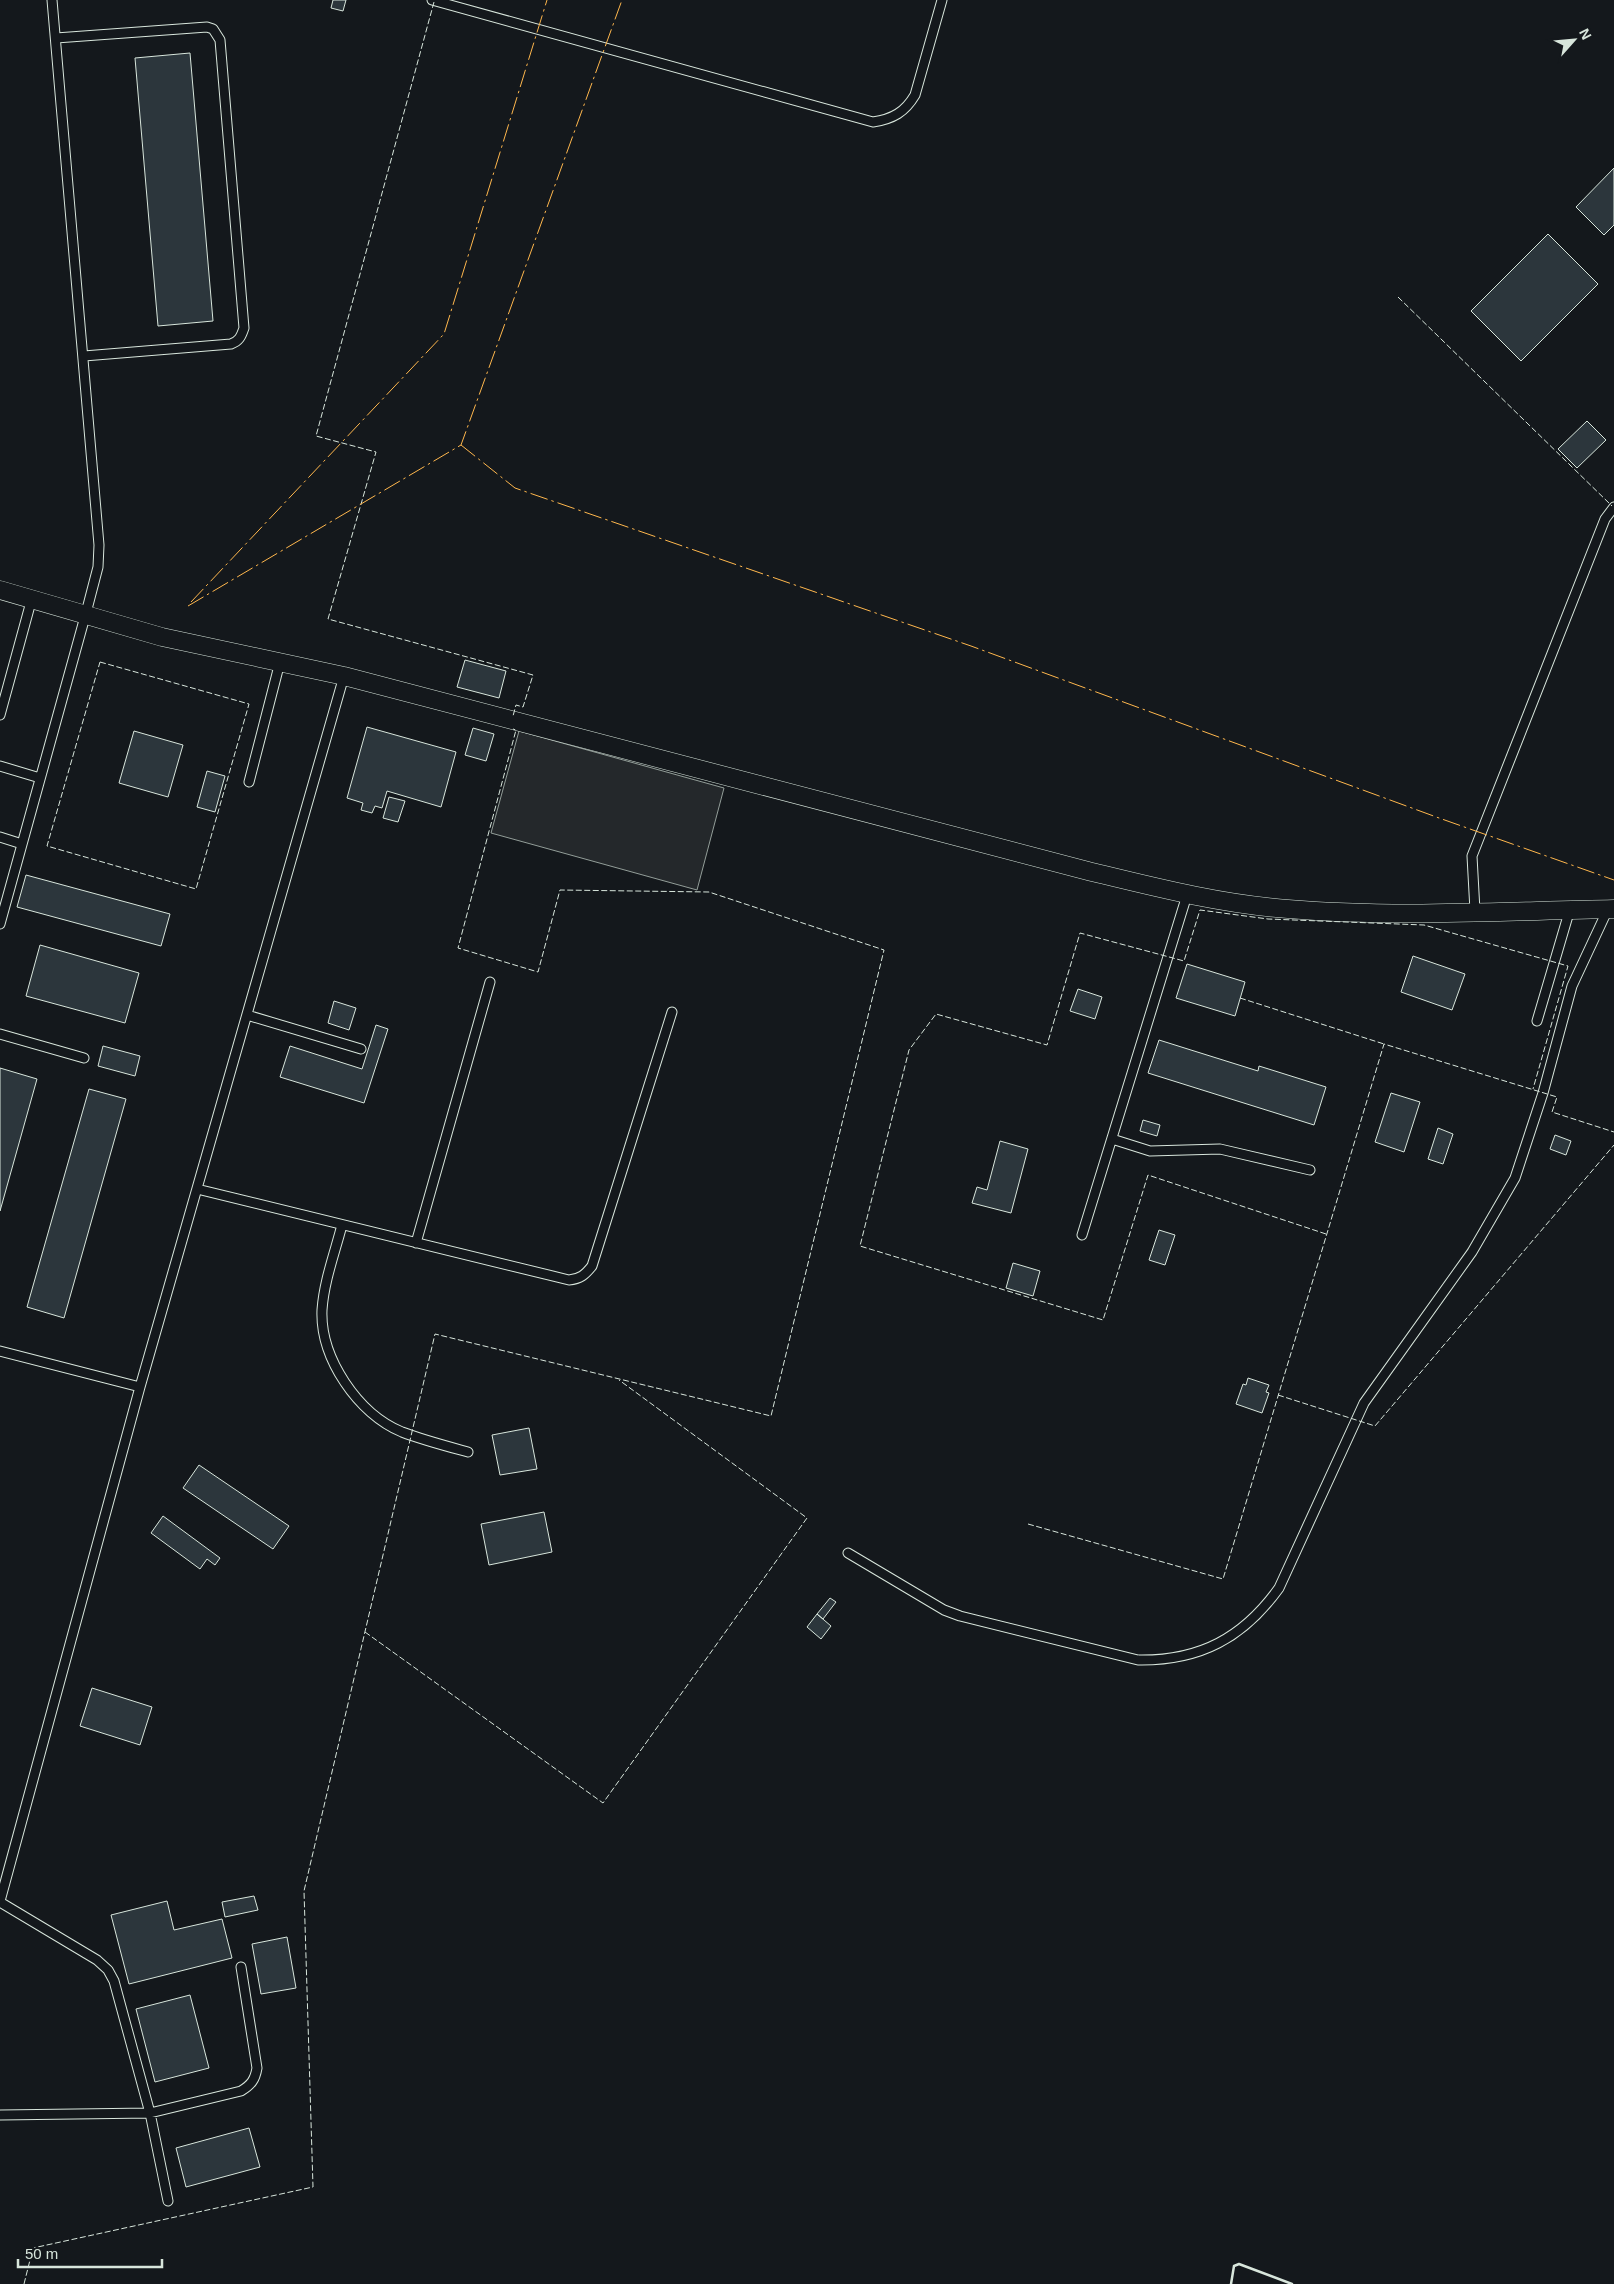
<svg xmlns="http://www.w3.org/2000/svg" width="1614" height="2284" font-family="Helvetica,sans-serif">
	<style>
		.parking { fill: #24282b; stroke: #939e99 }
		.building { fill: #2c363c; stroke: #d8e6dc }
		.lines { fill: none; stroke-linecap: round; stroke-linejoin: round }
		.lane-casing { stroke: #d8e6dc; stroke-width: 11 }
		.street-casing { stroke: #d8e6dc; stroke-width: 19 }
		.lane { stroke: #14181c; stroke-width: 9 }
		.street { stroke: #14181c; stroke-width: 18 }
		.fence { stroke: #d8e6dc; stroke-width: 1; stroke-dasharray: 6 2.5; stroke-linecap: butt }
		.wall { stroke: #d8e6dc; stroke-width: 2.5 }
		.power { stroke: #ffb74d; stroke-width: 1; stroke-dasharray: 18 4 2.5 4; stroke-linecap: butt }
	</style>
	<rect width="100%" height="100%" fill="#14181c"/>
	<path class="parking" d="M519 731 724 788 697 890 491 833Z"/>
	<path class="building" d="M333 0H346L343 11 331 8Z
		M190 53 213 321 158 326 135 58Z
		M1614 168V225L1604 235 1576 207Z
		M1548 234 1598 284 1521 361 1471 311Z
		M1587 421 1606 440 1577 468 1558 449Z
		M465 660 506 671 499 698 457 687Z
		M367 727 456 752 441 807 387 791 382 808 375 806 372 813 361 810 363 803 347 798Z
		M473 728 494 734 486 761 465 755Z
		M134 731 183 745 168 797 119 783Z
		M207 771 225 776 215 812 197 807Z
		M389 797 405 801 398 822 383 818Z
		M26 875 170 914 161 946 17 907Z
		M40 945 139 973 125 1023 26 996Z
		M1413 956 1465 974 1452 1010 1401 992Z
		M1187 964 1245 982 1235 1016 1176 998Z
		M1078 989 1102 997 1095 1019 1070 1011Z
		M334 1001 356 1008 349 1030 328 1023Z
		M376 1025 388 1029 364 1103 280 1077 290 1046 362 1069Z
		M1159 1040 1258 1071 1259 1066 1326 1087 1314 1125 1148 1073Z
		M103 1046 140 1056 135 1076 98 1066Z
		M0 1068 37 1079 0 1211Z
		M89 1089 126 1099 64 1318 27 1307Z
		M1391 1093 1420 1102 1404 1152 1375 1142Z
		M1143 1120 1160 1125 1157 1136 1140 1131Z
		M1438 1128 1453 1134 1443 1164 1428 1159Z
		M1555 1135 1571 1141 1566 1155 1550 1149Z
		M1000 1141 1028 1149 1011 1213 972 1203 977 1187 987 1190Z
		M1159 1230 1175 1235 1165 1265 1149 1260Z
		M1013 1263 1040 1271 1033 1296 1006 1288Z
		M1248 1378 1269 1385 1266 1392 1269 1393 1262 1413 1236 1404 1243 1384 1246 1385Z
		M529 1428 537 1469 500 1475 492 1435Z
		M199 1465 289 1526 273 1549 183 1488Z
		M544 1512 552 1552 489 1565 481 1524Z
		M163 1516 220 1558 215 1565 207 1559 200 1569 151 1533Z
		M830 1598 836 1602 823 1619 817 1614Z
		M817 1614 831 1626 821 1639 807 1627Z
		M92 1688 152 1707 140 1745 80 1726Z
		M254 1896 258 1910 225 1917 222 1902Z
		M167 1901 174 1930 222 1919 232 1958 129 1984 111 1915Z
		M287 1937 296 1988 261 1994 252 1944Z
		M190 1995 209 2068 155 2082 136 2009Z
		M249 2128 260 2167 186 2187 176 2148Z"/>
	<g class="lines">
		<defs>
			<path id="lane" d="M432 0 873 122C893 119 905 112 915 95L942 0
				M56 38 207 27 213 29 220 40 244 328C241 337 239 341 231 344L84 356
				M0 715 32 598
				M0 766 40 778
				M249 782 280 662
				M0 837 22 844
				M1475 911 1472 856 1605 519 1614 507
				M0 924 86 613 98 567 99 545 52 0
				M247 1015 361 1049
				M1537 1021 1570 909
				M0 1034 84 1058
				M1112 1139 1150 1151 1220 1149 1310 1170
				M197 1189 569 1280C580 1279 585 1275 592 1266L672 1012
				M342 1225C335 1252 324 1281 322 1310 320 1358 358 1414 402 1432 423 1440 446 1446 468 1452
				M1082 1235 1187 895
				M416 1243 490 982
				M0 1351 140 1387
				M848 1553 944 1610 960 1616 1138 1660C1200 1661 1243 1638 1279 1588L1364 1403 1472 1252 1515 1178 1543 1093 1572 986 1608 909
				M0 1901 140 1387 344 676
				M0 1902 97 1960 108 1970 114 1981 150 2113 168 2201
				M0 2115 150 2113 241 2091C251 2085 255 2080 257 2068L241 1967"/>
			<path id="street" d="M0 590 162 637 344 676 1088 871C1154 887 1220 904 1288 909 1396 918 1506 911 1614 909"/>
		</defs>
		<use href="#lane" class="lane-casing"/>
		<use href="#street" class="street-casing"/>
		<use href="#lane" class="lane"/>
		<use href="#street" class="street"/>
		<path class="fence" d="M434 2 316 436 376 452 328 619 533 675 523 707 516 705 513 716
			M1398 297 1612 506
			M100 662 249 704 196 889 47 846Z
			M1240 998 1384 1044
			M1326 1234 1148 1175 1103 1320 860 1246 909 1050 936 1014 1047 1045 1080 933 1184 961 1200 910 1268 919 1424 925 1568 966 1533 1089
			M1278 1395 1375 1426 1614 1145
			M1028 1524 1223 1579 1384 1044 1557 1097 1552 1112 1614 1132
			M365 1632 603 1803 807 1518 619 1380
			M24 2284 33 2248 313 2187 304 1891 435 1334 771 1416 884 950 709 892 560 890 538 972 458 948 516 730 513 729"/>
		<path class="wall" d="M1231 2284 1234 2266 1239 2264 1292 2284"/>
		<path class="power" d="M461 445 515 488 971 646 1439 818 1614 880
			M191 602 444 334 547 0
			M188 606 461 445 622 0"/>
	</g>
	<g transform="translate(1574 40) rotate(63)" stroke="#14181c" stroke-width="4" paint-order="stroke">
	<path d="M0-4L9 19L0 12L-9 19Z" fill="#d8e6dc"/>
	<text y="-8" font-size="14" font-weight="bold" text-anchor="middle" fill="#d8e6dc">N</text>
	</g>
	<path d="M18 2259v8h144v-8" fill="none" stroke="#d8e6dc" stroke-width="2.5"/>
	<text x="25" y="2259" font-size="15" fill="#d8e6dc" stroke="#14181c" stroke-width="4" paint-order="stroke">50 m</text>
</svg>
